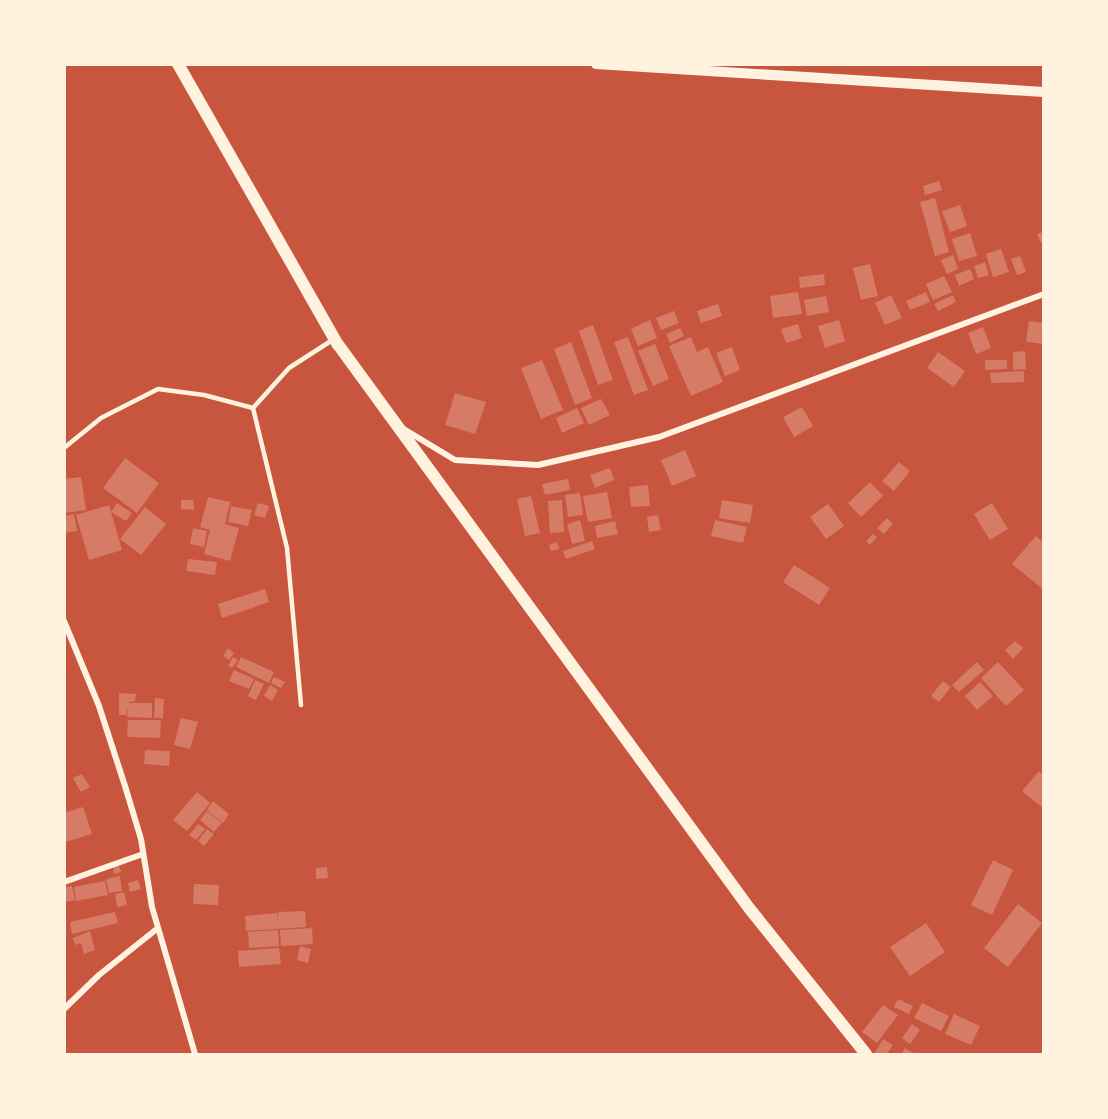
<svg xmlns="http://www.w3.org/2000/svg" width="1108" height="1119" font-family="Manrope,sans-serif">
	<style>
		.building { fill: #d67c66 }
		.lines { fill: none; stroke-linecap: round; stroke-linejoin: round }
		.service { stroke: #fff3e0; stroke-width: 4.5 }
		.minor { stroke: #fff3e0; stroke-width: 6 }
		.tertiary { stroke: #fff3e0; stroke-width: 10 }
		.secondary { stroke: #fff3e0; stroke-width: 12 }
	</style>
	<rect width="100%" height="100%" fill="#c8553d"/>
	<path class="building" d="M939 181 942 190 925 195 923 186Z
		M935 198 949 252 935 256 920 202Z
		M960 205 967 226 950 232 942 211Z
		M1043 232 1044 242 1041 243 1037 234Z
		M970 233 977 256 959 261 952 239Z
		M1001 249 1009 272 993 277 986 254Z
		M953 255 958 269 947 274 941 260Z
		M1020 256 1026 272 1017 275 1011 259Z
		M985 262 989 275 978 278 974 266Z
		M870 264 878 296 861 300 853 268Z
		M970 269 974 279 959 286 955 275Z
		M824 274 825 285 800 288 799 277Z
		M944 276 952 292 933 300 926 284Z
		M798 292 802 314 773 318 770 296Z
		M926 292 930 302 910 310 906 301Z
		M891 295 902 318 885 325 875 303Z
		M953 295 956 302 938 311 934 304Z
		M826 296 829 312 807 316 804 300Z
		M718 304 722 316 701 323 697 311Z
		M674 311 679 323 661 330 656 318Z
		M650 320 657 338 638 346 631 329Z
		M839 320 845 341 825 348 818 326Z
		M1029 321 1044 323V344L1026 342Z
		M798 324 802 338 786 343 781 329Z
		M593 325 613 380 598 385 579 331Z
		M983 327 991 348 976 354 968 333Z
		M680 328 684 336 670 343 666 334Z
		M628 337 648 390 634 395 614 342Z
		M691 337 697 352 708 347 723 382 691 396 669 346Z
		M571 342 592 398 575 405 554 349Z
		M655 344 669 379 653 386 638 351Z
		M732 347 740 370 725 376 716 353Z
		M1025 351 1026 369 1013 370V352Z
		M938 352 965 371 954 387 927 368Z
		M542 360 563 410 541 419 521 368Z
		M985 360H1007V369L985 370Z
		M1024 371V382L991 383 990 373Z
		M455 393 486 402 475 434 445 425Z
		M601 399 610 415 589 425 581 408Z
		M802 407 813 426 794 437 783 417Z
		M577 408 584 423 562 433 556 418Z
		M685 450 696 476 672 486 661 460Z
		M125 458 159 483 137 513 103 488Z
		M899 462 910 471 894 491 882 481Z
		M610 468 614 480 595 488 590 475Z
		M81 477 86 510 64 513V479Z
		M568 479 570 490 545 495 542 484Z
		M870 482 883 496 861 517 848 503Z
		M648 485 650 506 631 507 629 487Z
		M607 492 612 518 588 522 583 496Z
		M580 493 583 515 568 517 565 495Z
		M531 496 540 533 525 536 517 499Z
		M208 497 230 502 225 524 239 528 230 561 204 554 210 530 200 527Z
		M181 500H193L194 510 181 509Z
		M562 500 564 532 550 533 548 501Z
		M722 500 753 505 750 523 719 518Z
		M117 503 132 513 126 521 111 512Z
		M258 503 269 506 265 518 254 515Z
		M992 503 1008 529 990 540 974 514Z
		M828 504 844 526 826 539 810 517Z
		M109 505 122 550 89 560 76 515Z
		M231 506 252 510 248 526 228 522Z
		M145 507 166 524 141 555 120 539Z
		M74 514 77 531 64 533V516Z
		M658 515 661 530 649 532 647 517Z
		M887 518 893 524 884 534 877 528Z
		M580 520 585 541 572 544 567 524Z
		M715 520 747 527 743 543 711 536Z
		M615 521 618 534 597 538 595 526Z
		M193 528 207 531 204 547 190 544Z
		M873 534 877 537 870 545 866 541Z
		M1036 536 1044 543V590L1012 564Z
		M592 541 595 549 566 559 563 551Z
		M557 542 559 549 551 551 549 545Z
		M188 559 217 562 215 575 186 571Z
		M794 565 830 588 819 605 783 582Z
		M265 589 269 602 222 618 218 604Z
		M1015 641 1023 648 1013 659 1005 650Z
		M228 648 234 653 229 660 223 656Z
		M233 657 238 660 232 668 228 666Z
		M241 657 274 672 269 683 236 667Z
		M977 662 984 670 959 692 952 685Z
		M998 662 1024 690 1006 706 981 678Z
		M234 670 254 679 249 689 229 681Z
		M274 677 285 682 281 688 271 683Z
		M255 680 264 684 256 700 248 696Z
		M943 681 951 687 939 702 931 696Z
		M980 682 993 696 977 710 965 696Z
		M270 685 278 690 272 701 264 696Z
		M119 693 136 694 135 701 127 703H152V718L127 717 128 707 126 715H119Z
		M155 698 164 699 163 718H154Z
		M181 718 198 722 190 749 174 745Z
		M128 720H161L160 738 127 737Z
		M145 750 170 751 169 766 144 764Z
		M1039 771 1044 776V809L1022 791Z
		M82 774 90 787 81 792 73 778Z
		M197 792 210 803 187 831 173 820Z
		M213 801 229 814 223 823 207 810Z
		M83 807 92 834 65 842 64 813Z
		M207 811 222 823 214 832 200 820Z
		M198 824 205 829 196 840 189 835Z
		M207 829 214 834 204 846 198 841Z
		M993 860 1013 870 992 915 971 905Z
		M119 866 121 872 114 874 113 867Z
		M327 867 328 878 316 879V868Z
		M120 876 122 891 109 893 106 879Z
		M138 880 141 889 130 892 128 883Z
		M105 881 108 895 76 901 74 887Z
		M194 884 219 885 218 905 193 904Z
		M72 886 75 900 64 902V887Z
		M124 892 127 905 117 907 115 894Z
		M1018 904 1042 923 1008 967 984 948Z
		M305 911 306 927 246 931 245 916 277 913 278 924V912Z
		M115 912 118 923 72 934 70 922Z
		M926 923 945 952 910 976 890 947Z
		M312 928 313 944 281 946 280 930Z
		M278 930 279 946 249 948 248 932Z
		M90 931 95 950 84 954 81 943 75 945 73 938Z
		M300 946 311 949 308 963 297 960Z
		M279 948 281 964 239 967 238 951Z
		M898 999 913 1006 909 1014 894 1007Z
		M922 1003 949 1016 941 1031 914 1018Z
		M883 1005 898 1015 877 1043 862 1032Z
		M954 1014 980 1026 971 1045 945 1034Z
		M912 1024 920 1030 910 1044 902 1038Z
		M883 1039 893 1045 887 1054H874Z
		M905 1048 915 1054H901Z"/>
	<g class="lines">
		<path class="service" d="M253 408 287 548 301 705
			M64 448 101 418 158 389 204 395 253 408 289 368 334 339"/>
		<path class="minor" d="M402 428 455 460 538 465 659 437 1044 294
			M64 621 99 706 125 786 141 839 152 907 195 1054
			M64 882 143 854
			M64 1009 99 975 158 928"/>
		<path class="tertiary" d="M596 64 1044 92"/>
		<path class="secondary" d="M178 64 338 345
			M334 339 749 908 866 1054"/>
	</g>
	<rect width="1108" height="1119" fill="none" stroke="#fff3e0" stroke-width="132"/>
</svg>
